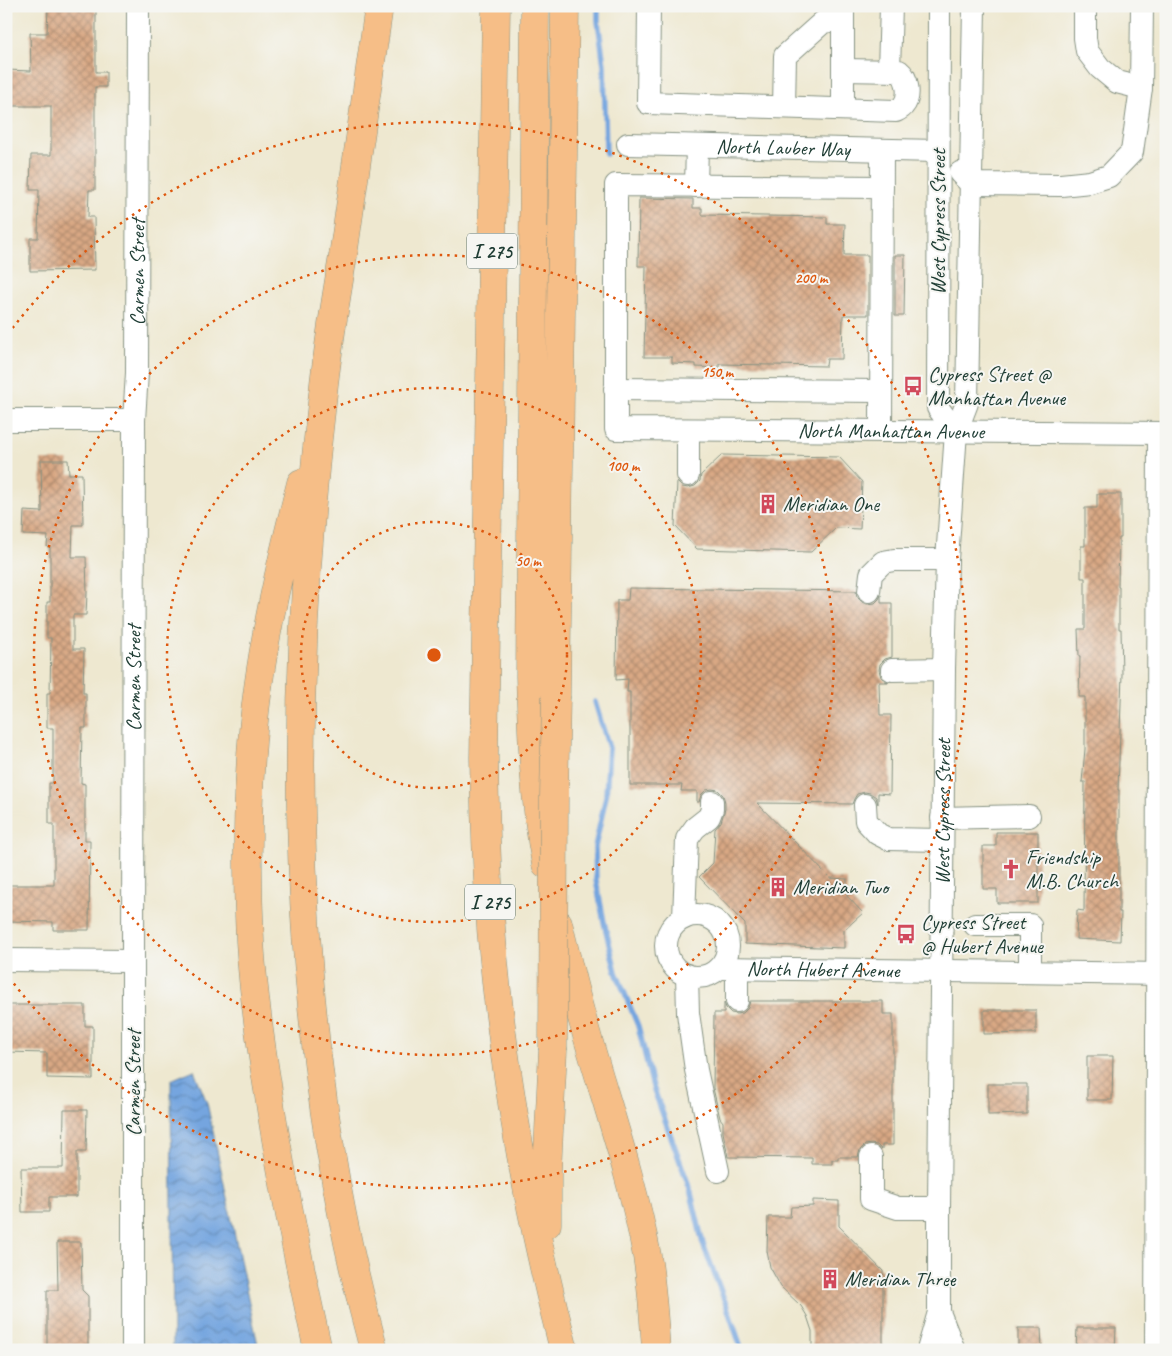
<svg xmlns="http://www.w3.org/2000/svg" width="1172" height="1356" font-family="Caveat,sans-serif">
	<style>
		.water { fill: url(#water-waves); stroke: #4a718a }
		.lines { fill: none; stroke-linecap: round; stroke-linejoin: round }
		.stream { stroke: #74a5df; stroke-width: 5.5 }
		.building { fill: url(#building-cross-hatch) }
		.minor-casing { stroke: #869282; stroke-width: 24 }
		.highway-casing { stroke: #869282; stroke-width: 29 }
		.minor { stroke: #fff; stroke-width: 22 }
		.highway { stroke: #f6be87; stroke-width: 28 }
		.highway-bridge-casing { stroke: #869282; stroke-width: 29; stroke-linecap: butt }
		.highway-bridge { stroke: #f6be87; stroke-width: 28 }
		.ring { fill: none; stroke: #de580e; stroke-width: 2.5; stroke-dasharray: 2.5 5 }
		.labels { text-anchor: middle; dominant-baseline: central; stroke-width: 4; stroke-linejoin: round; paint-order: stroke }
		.shield { fill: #f6f6f2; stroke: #60746d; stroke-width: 1 }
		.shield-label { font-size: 20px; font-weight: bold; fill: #1f3d34 }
		.street-label { font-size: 21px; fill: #1f3d34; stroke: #f6f6f2 }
		.poi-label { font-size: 21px; fill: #1f3d34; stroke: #f6f6f2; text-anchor: start }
		.centre { fill: #de580e; stroke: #f6f6f2; stroke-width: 2.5 }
		.ring-label { font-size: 15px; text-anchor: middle; font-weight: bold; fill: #de580e; stroke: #f6f6f2; stroke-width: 4; stroke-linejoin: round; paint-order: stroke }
	</style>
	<defs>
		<pattern id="water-waves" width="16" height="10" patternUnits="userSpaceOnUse" patternTransform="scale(1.25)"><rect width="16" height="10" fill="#74a5df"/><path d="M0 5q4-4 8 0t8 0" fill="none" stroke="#5f88b6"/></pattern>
		<pattern id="building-cross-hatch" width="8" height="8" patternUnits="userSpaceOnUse" patternTransform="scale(1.25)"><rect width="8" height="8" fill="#d9a884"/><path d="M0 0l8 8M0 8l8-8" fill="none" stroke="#af8a6d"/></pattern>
	</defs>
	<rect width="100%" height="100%" fill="#f6f6f2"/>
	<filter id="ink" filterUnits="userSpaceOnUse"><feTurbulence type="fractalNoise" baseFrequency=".02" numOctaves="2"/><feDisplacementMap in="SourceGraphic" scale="10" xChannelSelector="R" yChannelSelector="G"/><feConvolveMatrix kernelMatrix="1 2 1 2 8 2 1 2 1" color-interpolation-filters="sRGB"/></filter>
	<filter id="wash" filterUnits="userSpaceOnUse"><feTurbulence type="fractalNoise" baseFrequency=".0096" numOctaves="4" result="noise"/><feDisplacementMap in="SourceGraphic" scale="20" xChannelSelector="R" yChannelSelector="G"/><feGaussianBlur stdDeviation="1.12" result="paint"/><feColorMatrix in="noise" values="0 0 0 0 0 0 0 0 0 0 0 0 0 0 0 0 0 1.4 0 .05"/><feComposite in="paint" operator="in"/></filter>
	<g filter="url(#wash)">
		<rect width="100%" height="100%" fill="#eee8d0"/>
		<path class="water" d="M194 1070 207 1103 259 1350H173L171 1080Z"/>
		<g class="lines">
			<path class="stream" d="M598 6V21L604 65 606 154
				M595 702 609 748 606 796 595 847 596 880 604 922 616 972 638 1026 653 1087 690 1189 703 1244 727 1307 742 1350"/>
		</g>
		<g id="blocks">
			<path class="building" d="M48 6H96V72H106V87H95V190H89L88 217H94L95 270 30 271V238H38L39 190H30L31 155H51V106H6V70L31 71 30 33H47Z
				M639 198 693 199V208H702V215L827 217V224H845L844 255H868V315H843L842 359H827L826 366 719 364V368L696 367V364L672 363V357H644L646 266H638Z
				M895 255H905L904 316H895Z
				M722 455 839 457 862 482 860 529 836 528 811 552 697 549 675 526 677 482 682 487 688 488 695 486 700 481 701 475Z
				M41 460H68L69 474H82L83 525H73L72 557H86L87 593 86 615H73V649H84L83 693H86V728H82L81 783 85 784V840H90L89 930H53V922L6 921V885H54V824H49V783H53V728H47V693H50L51 638H47V602H50V547H47L48 536 23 535 24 511 42 512Z
				M1097 494H1121V538H1119L1118 587H1119V629H1121L1122 674 1118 790H1119V912H1121L1120 941 1076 939 1077 910 1084 911 1085 782H1082L1085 749V697H1079L1080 656H1079L1078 629H1085V578H1081V546H1085V508H1097Z
				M629 588 856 591 857 597 861 601 867 604 875 603 879 599 881 595V603H892V657L885 659 880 664 879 670 881 677 885 681 889 682H879L880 715H891L890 794 878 793V804L876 797 870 793 865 792 857 794 854 799 852 804 757 803 830 878 847 879V896L863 913 844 930V948L745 944V924L699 877 713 863 715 829 721 822 725 809V802L723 795 718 790 712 789 706 790 701 795 699 802H697V791H681L682 785H630V692H627L628 679 616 680 617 600H628Z
				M996 832H1038V903H997V889H983V846H996Z
				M750 1001H883V1014H893V1145H882V1150L877 1145 871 1144 865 1145 860 1150 858 1157H838V1160H832V1164H812V1158L728 1157 723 1132V1122L720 1118 713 1088 714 1013H724V1002L726 1008 731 1013 737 1014 743 1013 748 1008Z
				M6 1005H85V1026H93V1079L47 1078V1053L6 1052Z
				M984 1010H1036V1033L984 1034Z
				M1087 1056H1113L1112 1100H1087Z
				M988 1084H1027V1114L988 1115Z
				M64 1110H87L86 1152H77V1197H49V1212H22L21 1168H63Z
				M813 1200 839 1201V1226L883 1271V1350H812V1331L807 1316 801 1306 781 1287 770 1267 767 1251 768 1217H790L791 1207 813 1206Z
				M57 1242H81L82 1290 88 1296V1350H47V1290H58Z
				M1018 1328H1041L1042 1350H1018Z
				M1077 1328H1116L1115 1350H1076Z"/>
		</g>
	</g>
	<g filter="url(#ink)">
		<use href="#blocks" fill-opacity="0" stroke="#869282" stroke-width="1"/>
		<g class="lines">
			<defs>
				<g id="minor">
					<path d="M649 6 648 103 896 111C898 110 902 108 903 106 911 97 908 78 899 71L843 70"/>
					<path d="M939 6 938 408 956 432"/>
					<path d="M1085 6V38L1087 51 1100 68 1117 82 1141 88"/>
					<path d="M889 70 891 6"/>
					<path d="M784 107 785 56 823 22 843 19"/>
					<path d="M843 109V6"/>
					<path id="s1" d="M628 144 938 151"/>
					<path d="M960 173 971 184 1061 185 1090 182 1109 176 1132 152 1141 88 1142 6"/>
					<path d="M696 186 697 146"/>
					<path id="s2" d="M882 187 616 185V429L1166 433"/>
					<path d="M615 389 881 391"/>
					<path d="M6 420H134"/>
					<path d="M881 431 882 150"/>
					<path d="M688 475V430"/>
					<path d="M869 591 871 574 883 562 894 560H947"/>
					<path d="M892 670 944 669"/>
					<path d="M865 805 866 821 878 834 888 839 942 840"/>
					<path d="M942 818 1029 816"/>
					<circle cx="697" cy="946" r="31"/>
					<path d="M684 918 687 839 695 828 709 817 712 809V802"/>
					<path d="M975 925H1030V972"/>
					<path d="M6 960 133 961"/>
					<path id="s3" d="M719 968 1166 974"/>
					<path d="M687 975 688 1013 696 1070 718 1171"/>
					<path d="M737 1001V969"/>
					<path d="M871 1157V1199L898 1208H939"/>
					<path d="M939 1312 954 1350"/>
					<path id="s4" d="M133 1350V961L134 420 137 373 138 6"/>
					<path id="s5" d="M928 1350 939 1312V1208L944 669 947 560 956 432 967 403 974 6"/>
					<path d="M1156 1350 1159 433"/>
				</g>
				<path id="highway" d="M496 6 484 758C485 822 487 887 493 951 505 1085 530 1219 564 1350
					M535 6 530 676C532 739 534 802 546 864
					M301 483C278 573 257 664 251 756 247 817 247 880 250 941 253 991 260 1041 268 1090 281 1177 299 1264 318 1350
					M556 696 565 6
					M558 923C566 955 573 987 582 1018 604 1097 632 1175 647 1256 652 1287 654 1318 656 1350
					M547 1224V1171L553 1050
					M374 1350C288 1037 286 704 324 384 329 341 336 298 343 256 355 172 367 89 379 6"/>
			</defs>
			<use href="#minor" class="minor-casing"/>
			<use href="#highway" class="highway-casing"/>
			<use href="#minor" class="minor"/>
			<use href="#highway" class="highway"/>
			<defs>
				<path id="highway-bridge" d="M553 1050 554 798 556 696"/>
			</defs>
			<use href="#highway-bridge" class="highway-bridge-casing"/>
			<use href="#highway-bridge" class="highway-bridge"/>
		</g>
	</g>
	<g class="ring">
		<circle cx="434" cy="655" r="133"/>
		<circle cx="434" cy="655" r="267"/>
		<circle cx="434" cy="655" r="400"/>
		<path d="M8 334A533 533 0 1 1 8 976"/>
	</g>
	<defs>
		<symbol id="bus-bare" viewBox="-9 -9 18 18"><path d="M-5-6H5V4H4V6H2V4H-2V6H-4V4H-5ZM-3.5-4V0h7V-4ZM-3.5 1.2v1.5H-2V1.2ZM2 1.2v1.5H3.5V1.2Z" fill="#d1495b" stroke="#f6f6f2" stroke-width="2.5" paint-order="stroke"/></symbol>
		<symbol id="building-bare" viewBox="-9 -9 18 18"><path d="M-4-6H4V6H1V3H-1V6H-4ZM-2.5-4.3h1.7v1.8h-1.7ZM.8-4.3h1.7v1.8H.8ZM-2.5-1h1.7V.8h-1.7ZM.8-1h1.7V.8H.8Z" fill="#d1495b" stroke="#f6f6f2" stroke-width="2.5" paint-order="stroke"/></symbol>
		<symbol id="church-bare" viewBox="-9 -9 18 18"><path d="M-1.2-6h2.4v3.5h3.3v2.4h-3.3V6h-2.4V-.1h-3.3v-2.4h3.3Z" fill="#d1495b" stroke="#f6f6f2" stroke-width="2.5" paint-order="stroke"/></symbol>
	</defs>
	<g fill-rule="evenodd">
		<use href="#bus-bare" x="899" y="372" width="28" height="28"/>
		<use href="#building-bare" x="754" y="490" width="28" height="28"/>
		<use href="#church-bare" x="997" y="855" width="28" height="28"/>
		<use href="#building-bare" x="764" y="873" width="28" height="28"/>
		<use href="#bus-bare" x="892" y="920" width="28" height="28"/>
		<use href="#building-bare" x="816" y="1265" width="28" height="28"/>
	</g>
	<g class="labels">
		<g class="shield">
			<rect x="467" y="233.5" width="50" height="35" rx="4"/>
			<rect x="465" y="884.5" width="50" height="35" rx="4"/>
		</g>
		<g class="shield-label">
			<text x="492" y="251">I 275</text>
			<text x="490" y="902">I 275</text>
		</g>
		<g class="street-label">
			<text stroke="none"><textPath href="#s1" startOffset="155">North Lauber Way</textPath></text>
			<text transform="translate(938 222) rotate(-90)">West Cypress Street</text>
			<text stroke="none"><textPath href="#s4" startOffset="1078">Carmen Street</textPath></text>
			<text stroke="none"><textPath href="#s2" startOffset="785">North Manhattan Avenue</textPath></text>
			<text stroke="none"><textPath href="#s4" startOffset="672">Carmen Street</textPath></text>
			<text stroke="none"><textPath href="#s5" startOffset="540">West Cypress Street</textPath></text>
			<text stroke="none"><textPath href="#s3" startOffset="104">North Hubert Avenue</textPath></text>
			<text transform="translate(133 1083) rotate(-90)">Carmen Street</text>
		</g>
		<g class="poi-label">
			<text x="928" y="374">Cypress Street @<tspan x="928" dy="24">Manhattan Avenue</tspan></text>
			<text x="783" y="504">Meridian One</text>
			<text x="1026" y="857">Friendship<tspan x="1026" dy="24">M.B. Church</tspan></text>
			<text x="793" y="887">Meridian Two</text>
			<text x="921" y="922">Cypress Street<tspan x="921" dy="24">@ Hubert Avenue</tspan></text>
			<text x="845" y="1279">Meridian Three</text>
		</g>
	</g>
	<circle cx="434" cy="655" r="8" class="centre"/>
	<g class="ring-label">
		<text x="811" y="283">200 m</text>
		<text x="717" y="377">150 m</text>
		<text x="623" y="471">100 m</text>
		<text x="528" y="566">50 m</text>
	</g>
	<rect width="1172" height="1356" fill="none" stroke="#f6f6f2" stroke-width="25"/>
</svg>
